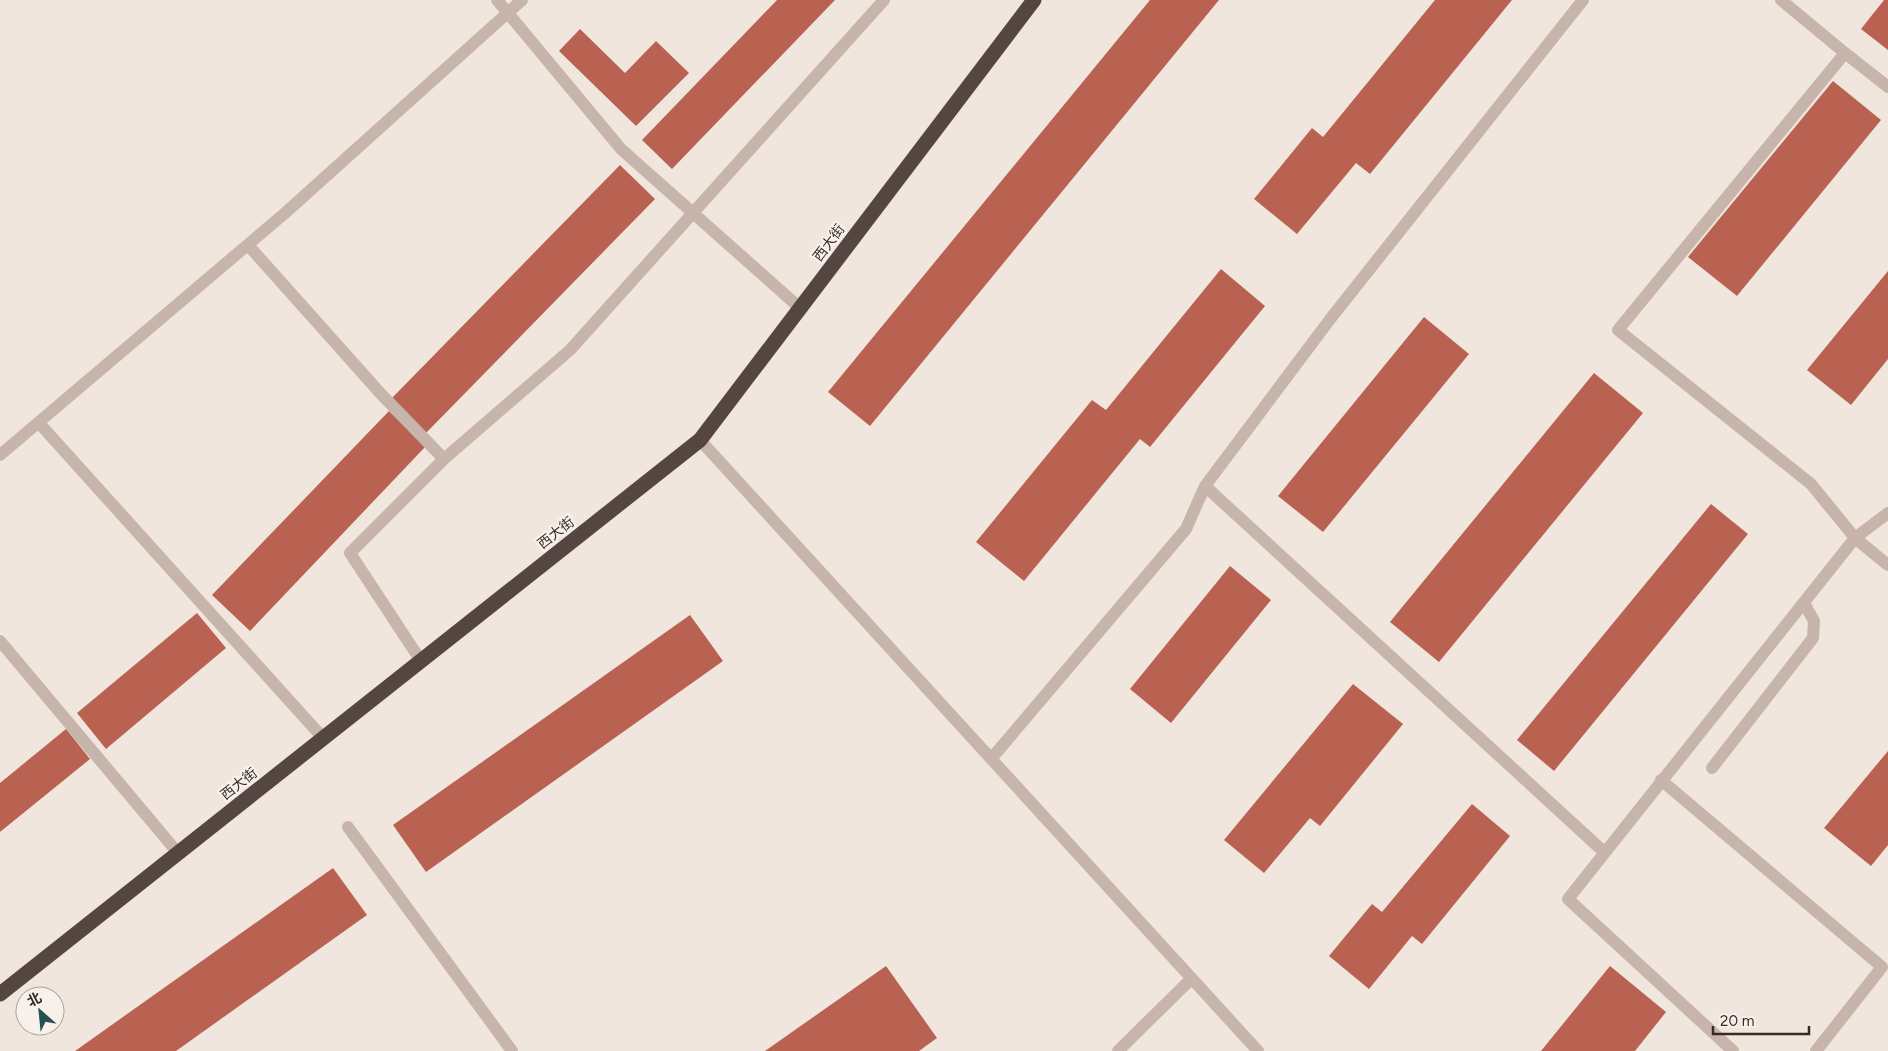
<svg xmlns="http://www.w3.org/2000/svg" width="1888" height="1051" font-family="Figtree,'Noto Sans SC',sans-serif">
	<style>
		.building { fill: #b96252 }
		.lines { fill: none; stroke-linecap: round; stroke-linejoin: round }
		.minor { stroke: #c7b5ab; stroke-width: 12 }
		.highway { stroke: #554641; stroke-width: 15 }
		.labels { text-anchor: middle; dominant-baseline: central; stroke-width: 5; stroke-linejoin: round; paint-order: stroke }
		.street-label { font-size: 14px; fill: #352c29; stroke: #f8f0ea }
	</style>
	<rect width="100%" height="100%" fill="#f0e6de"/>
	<path class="building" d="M777 0H835L672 169 642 140Z
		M1150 0H1219L870 426 828 392Z
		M1435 0H1512L1370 174 1356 163 1297 234 1254 199 1312 128 1323 137Z
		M1884 0H1888V50L1861 29Z
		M580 29 625 73 656 41 689 73 636 126 559 51Z
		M1833 81 1881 120 1737 296 1688 257Z
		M620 165 655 199 426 433 391 399Z
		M1221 269 1265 306 1150 447 1140 439 1024 581 976 542 1092 400 1106 410Z
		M1888 271V359L1851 405 1807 370Z
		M1424 317 1469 354 1323 532 1278 496Z
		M1594 373 1643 413 1439 662 1390 622Z
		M389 411 426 446 250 631 212 595Z
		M1711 504 1748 534 1554 771 1517 740Z
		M1230 566 1271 600 1171 723 1130 689Z
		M197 613 226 648 106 749 77 713Z
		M690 615 723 661 426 872 393 825Z
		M1353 684 1403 724 1320 826 1310 818 1264 873 1224 840Z
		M66 729 90 759 0 832V783Z
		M1888 751V845L1871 866 1824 828Z
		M1472 804 1510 836 1422 944 1412 936 1369 989 1329 956 1372 904 1382 912Z
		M333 868 367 915 176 1051H75Z
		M886 966 937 1038 919 1051H765Z
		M1610 966 1666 1012 1635 1051H1541Z"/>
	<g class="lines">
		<path class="minor" d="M497 0 621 149 800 308
			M1781 0 1845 53 1618 330 1811 484 1855 538 1888 565
			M1845 53 1888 87
			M248 245 381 394 444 459
			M39 423 323 738
			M700 440 1258 1051
			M0 455 284 214 522 0
			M1205 486 1604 852
			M0 641 178 853
			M421 661 350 553 444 459 570 350 884 0
			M991 759 1186 529 1205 486 1331 318 1583 0
			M1712 768 1813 638 1814 621 1804 603
			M1661 780 1882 967 1816 1051
			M348 827 512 1051
			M1118 1051 1191 979
			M1733 1051 1568 899 1855 538 1888 513"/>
		<path class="highway" d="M0 994 700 440 1034 0"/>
	</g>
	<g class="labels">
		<g class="street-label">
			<text transform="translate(829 243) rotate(-53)">西大街</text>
			<text transform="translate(556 533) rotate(-38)">西大街</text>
			<text transform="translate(239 784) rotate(-38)">西大街</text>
		</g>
	</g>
	<g transform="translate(40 1011) rotate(333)"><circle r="24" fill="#f8f0ea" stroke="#aaa29d"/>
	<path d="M0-4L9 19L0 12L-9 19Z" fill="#235251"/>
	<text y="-8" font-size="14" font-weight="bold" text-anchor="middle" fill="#352c29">北</text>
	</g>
	<path d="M1713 1026v8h96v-8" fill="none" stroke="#352c29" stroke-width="2.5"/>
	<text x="1720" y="1026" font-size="15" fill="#352c29" stroke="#f8f0ea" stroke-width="4" paint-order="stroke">20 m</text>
</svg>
